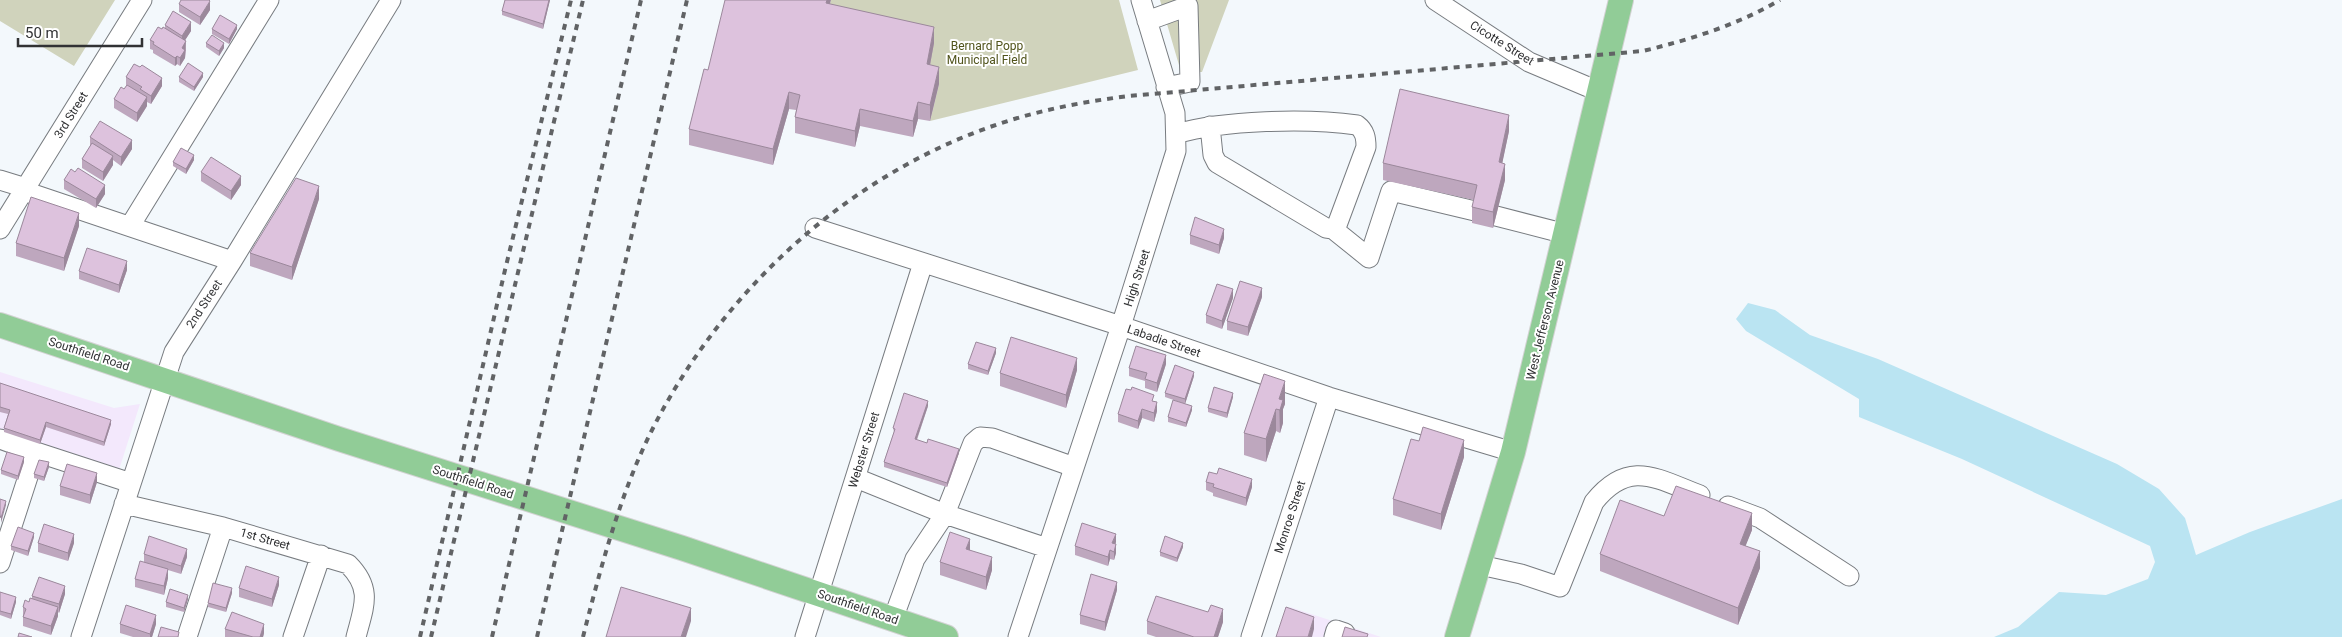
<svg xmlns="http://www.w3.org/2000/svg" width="2342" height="637" font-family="Roboto,sans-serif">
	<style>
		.commercial { fill: #f3e8fc }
		.green { fill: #d0d3bc }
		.water { fill: #bae4f2 }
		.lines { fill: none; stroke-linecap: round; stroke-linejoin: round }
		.minor-casing { stroke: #787c80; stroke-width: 21 }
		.major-casing { stroke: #d2d2d2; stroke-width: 26 }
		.minor { stroke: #fff; stroke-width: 19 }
		.major { stroke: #91cc97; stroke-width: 24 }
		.rail { stroke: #616365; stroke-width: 4; stroke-dasharray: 6 6; stroke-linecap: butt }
		.wall { fill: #bea7be }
		.shaded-wall { fill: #9b889b }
		.building { fill: #ddc2dd; stroke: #9b889b }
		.labels { text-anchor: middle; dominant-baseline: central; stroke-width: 4; stroke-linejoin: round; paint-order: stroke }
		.street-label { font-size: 12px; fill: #313234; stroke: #fff }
		.park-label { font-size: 12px; fill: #50531b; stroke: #fff }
	</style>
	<rect width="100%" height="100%" fill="#f3f8fc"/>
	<path class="commercial" d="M0 372 114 408 140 404 117 476 0 438Z
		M1290 607 1381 637H1279Z"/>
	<path class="green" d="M0 0H115L74 66 0 21Z
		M831 0H1119L1138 70 930 121 939 84 826 19Z
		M1160 0H1229L1202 72H1181Z"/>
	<path class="water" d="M1748 303 1775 310 1810 335 1878 359 2117 464 2159 489 2185 518 2196 555 2250 532 2342 499V637H1994L2018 627 2059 592 2106 595 2148 579 2155 562 2150 546 1962 459 1859 417V399L1746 331 1736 319Z"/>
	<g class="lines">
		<defs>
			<path id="minor" d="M1435 0 1529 62 1600 92
				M1147 21 1188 6 1190 82 1166 87
				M1176 134C1224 120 1307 118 1357 125 1365 131 1366 138 1366 147L1337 225 1333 229 1326 228 1217 163 1213 155 1210 126
				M0 180 26 188
				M24 191 232 261
				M1496 216 1566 234
				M130 226 269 0
				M815 228 1121 326 1329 397 1513 452
				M0 229 142 0
				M1333 229 1369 258 1391 191 1475 211
				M0 439 36 452
				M856 478 945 514 915 559 893 619
				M124 504 223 527 348 564C373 589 364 606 356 637
				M1728 506 1760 518 1849 576
				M1047 548 945 514 973 443 980 437 992 438 1074 467
				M0 563 36 452 131 483
				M1480 565 1521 574 1560 587 1594 502C1629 458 1657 479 1700 495
				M81 637 174 352 232 261 391 0
				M187 637 223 527
				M293 637 321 555
				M805 637 923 263
				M1018 637 1121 326 1176 151 1175 113 1141 0
				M1251 637 1329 397
				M1334 637 1336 630 1345 633"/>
			<path id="major" d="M0 325 339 439 682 548 946 637
				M1457 637 1513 452 1621 0"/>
		</defs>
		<use href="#minor" class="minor-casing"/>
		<use href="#major" class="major-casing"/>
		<use href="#minor" class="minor"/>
		<use href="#major" class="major"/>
		<path class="rail" d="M420 637 505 270 571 0
			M431 637 583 0
			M492 637 641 0
			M537 637 687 0
			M583 637C600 570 620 494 651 432 723 288 855 168 1011 120 1050 108 1089 101 1129 96L1643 51C1692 39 1737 25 1780 0"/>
	</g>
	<path class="wall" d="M505 0H550L543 29 502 15V11Z
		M179 4 210 10 200 25 179 12Z
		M830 4 934 43 930 65 939 84 930 121 918 119 913 137 860 126 855 147 795 133V117L796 110 789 109 773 165 689 145V129L708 70Z
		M165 25 191 31 185 40 186 50 185 58 180 66 177 64 175 66 153 53V50L150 49V40L162 29 165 28Z
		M212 29H237L229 44 212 34Z
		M206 43 224 48 219 56 206 47Z
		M126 77 162 86 151 104 147 102V106L137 122 114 108V99L124 89 126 86Z
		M179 77H203L194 91 179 82Z
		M1509 131 1502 163 1505 180 1493 228 1472 223V207L1474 200 1383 180V163Z
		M90 137 132 149 121 166 113 160V165L103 181 82 168V159L90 146Z
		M194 160 186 174 173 166V162Z
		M75 172 105 194 96 208 64 189V180Z
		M201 172 241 185 231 200 201 181Z
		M319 199 292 280 250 266V253Z
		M79 226 64 271 16 256V243Z
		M1190 235 1224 238 1219 254 1190 244Z
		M127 270 119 293 79 279V271Z
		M1262 297 1248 336 1227 330V321Z
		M1233 298 1222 329 1206 323V315Z
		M996 353 988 375 968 369V364Z
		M1166 364 1157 392 1145 388V381L1129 376V368Z
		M1077 370 1066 408 1000 386V373Z
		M1264 374 1285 404 1283 409V423L1280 433 1276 431 1266 462 1244 455V433Z
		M1194 376 1185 404 1165 397V393Z
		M0 383 111 424 104 446 46 427 40 444 4 432V428L8 414 0 412Z
		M1233 397 1227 418 1208 412V408Z
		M1154 401 1157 411 1154 422 1142 418 1138 429 1118 422V414Z
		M928 406 917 440 959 453 947 487 884 467V462L894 432 893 428Z
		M1192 410 1186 427 1168 422V417Z
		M1419 441 1464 457 1441 530 1393 515V499Z
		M24 462 18 480 1 474V470Z
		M49 467 44 481 34 478V474Z
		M97 482 90 504 60 495V486Z
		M1206 482 1252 487 1246 506 1213 496V493L1206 490Z
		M1664 516 1752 530 1745 546 1760 568 1738 625 1600 571V554Z
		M34 537 28 556 11 550V546Z
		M1116 542 1115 544 1116 553 1114 560 1110 559 1108 566 1075 555V546Z
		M38 543H74L68 561 38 552Z
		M1183 547 1177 562 1160 556V552Z
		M970 550 992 570 986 590 940 575V562Z
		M144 554 187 557 181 574 168 570V578L164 595 135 587V579L144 562Z
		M279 585 272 607 239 597V588Z
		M1117 590 1105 631 1080 624V615Z
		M0 592 16 602 11 619 0 615Z
		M232 593 226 612 208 607V603Z
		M65 594 59 613 58 612V616L51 635 23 626V607L32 599V596Z
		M188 599 184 612 166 607V602Z
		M1147 621 1223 622 1218 637H1156L1147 634Z
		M120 624H156L152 637H133L120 633Z
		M225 629 264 633 263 637H225Z"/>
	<path class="shaded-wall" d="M549 0H550L543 29V24Z
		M827 0H831L826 19V3Z
		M210 1V10L200 25V17Z
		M191 22V31L182 45V36Z
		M237 25V29L229 44V39Z
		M934 27V43L927 81V64Z
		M186 41 185 58 180 66V58L182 48Z
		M224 43V48L219 56V51Z
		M177 56V64L175 66V58Z
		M939 67V84L930 121V105Z
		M203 73V77L194 91V87Z
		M162 78V86L151 104V96Z
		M789 92V109L773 165V149Z
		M147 97V106L137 122V113Z
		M918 102V119L913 137V121Z
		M860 109V126L855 147V131Z
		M1509 115V131L1499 179V162Z
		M132 140V149L121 166V157Z
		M194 155V160L186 174V169Z
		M113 156V165L103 181V172Z
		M1505 164V180L1493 228V212Z
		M241 176V185L231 200V191Z
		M105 185V194L96 208V199Z
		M319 186V199L292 280V267Z
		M79 213V226L64 271V258Z
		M1224 229V238L1219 254V245Z
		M127 261V270L119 293V285Z
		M1262 288V297L1248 336V327Z
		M1233 289V298L1222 329V321Z
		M996 348V353L988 375V371Z
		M1166 355V364L1157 392V383Z
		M1077 358V370L1066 408V395Z
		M1194 372V376L1185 404V399Z
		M1285 381V404L1283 409V423L1280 433 1279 399Z
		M1233 393V397L1227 418V413Z
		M928 401V406L915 444V439Z
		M1157 402V411L1154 422V413Z
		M1192 406V410L1186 427V423Z
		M1142 409V418L1138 429V421Z
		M1276 409V431L1266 462V439Z
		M111 420V424L104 446V442Z
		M46 422V427L40 444V440Z
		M1464 440V457L1441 530V514Z
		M959 449V453L947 487V483Z
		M24 457V462L18 480V476Z
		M49 462V467L44 481V477Z
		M97 473V482L90 504V495Z
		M1252 479V487L1246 506V498Z
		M6 501V505L1 523V518Z
		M1752 513V530L1740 560V544Z
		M34 533V537L28 556V551Z
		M74 534V543L68 561V553Z
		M1116 534V542L1112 552V543Z
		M970 539V552L966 549Z
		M1183 543V547L1177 562V558Z
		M1116 544V553L1114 560V552Z
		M187 549V557L181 574V566Z
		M1110 550V559L1108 566V557Z
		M1760 551V568L1738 625V608Z
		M992 557V570L986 590V577Z
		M168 569V578L164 595V586Z
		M279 577V585L272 607V599Z
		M1117 582V590L1105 631V622Z
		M65 586V594L59 613V604Z
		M232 588V593L226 612V608Z
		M188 595V599L184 612V608Z
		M16 597V602L11 619V614Z
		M58 607V616L51 635V626Z
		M691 608V621L686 637H681Z
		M1223 609V622L1218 637H1214Z
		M156 615V624L152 637H150V634Z
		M1314 617V629L1312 637H1308Z
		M264 624V633L263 637H260Z"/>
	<path class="building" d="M181 0H209L210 1 200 17 179 4Z
		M505 0H549L543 24 502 11Z
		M725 0H827L826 3 934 27 927 64 939 67 930 105 918 102 913 121 860 109 855 131 795 117 800 95 789 92 773 149 689 129 704 69 708 70Z
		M173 11 191 22 182 36 165 25Z
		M220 15 237 25 229 39 212 29Z
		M158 27 162 29 163 27 186 41 182 48 185 50 180 58 177 56 175 58 153 44 154 42 150 40Z
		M212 35 224 43 219 51 206 43Z
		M188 63 203 73 194 87 179 77Z
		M134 64 140 67 142 65 162 78 151 96 140 89 142 87 126 77Z
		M127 85 147 97 137 113 114 99 121 87 124 89Z
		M1400 89 1509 115 1499 162 1505 164 1493 212 1472 207 1477 185 1383 163Z
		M100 121 132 140 121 157 90 137Z
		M92 143 113 156 103 172 82 159Z
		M181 148 194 155 186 169 173 162Z
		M211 157 241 176 231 191 201 172Z
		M78 168 105 185 96 199 64 180 71 169 75 172Z
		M296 178 319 186 292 267 250 253Z
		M31 197 79 213 64 258 16 243Z
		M1195 217 1224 229 1219 245 1190 235Z
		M87 248 127 261 119 285 79 271Z
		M1240 281 1262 288 1248 327 1227 321Z
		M1217 284 1233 289 1222 321 1206 315Z
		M1011 337 1077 358 1066 395 1000 373Z
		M976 342 996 348 988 371 968 364Z
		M1136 346 1166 355 1157 383 1145 379 1147 373 1129 368Z
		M1175 365 1194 372 1185 399 1165 393Z
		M1264 374 1285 381 1279 399 1283 400 1280 410 1276 409 1266 439 1244 433Z
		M0 383 111 420 104 442 46 422 40 440 4 428 10 410 0 407Z
		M1132 387 1154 395 1152 401 1157 402 1154 413 1142 409 1138 421 1118 414 1126 389 1131 390Z
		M1214 387 1233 393 1227 413 1208 408Z
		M904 393 928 401 915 439 927 443 928 439 959 449 947 483 884 462 895 429 893 428Z
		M1173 400 1192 406 1186 423 1168 417Z
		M1423 427 1464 440 1441 514 1393 499 1411 439 1419 441Z
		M7 452 24 457 18 476 1 470Z
		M39 460 49 462 44 477 34 474Z
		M67 464 97 473 90 495 60 486Z
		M1219 468 1252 479 1246 498 1213 487 1214 484 1206 482 1209 472 1217 474Z
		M1676 486 1752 513 1740 544 1760 551 1738 608 1600 554 1620 500 1664 516Z
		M0 499 6 501 1 518 0 515Z
		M1082 523 1116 534 1112 543 1116 544 1114 552 1110 550 1108 557 1075 546Z
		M44 524 74 534 68 553 38 543Z
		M18 527 34 533 28 551 11 546Z
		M950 532 970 539 966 549 992 557 986 577 940 562Z
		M149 536 187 549 181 566 144 554Z
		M1165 536 1183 543 1177 558 1160 552Z
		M140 561 168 569 164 586 135 579Z
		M246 566 279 577 272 599 239 588Z
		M1091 574 1117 582 1105 622 1080 615Z
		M39 577 65 586 59 604 32 596Z
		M213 583 232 588 226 608 208 603Z
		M621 587 691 608 681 637H606Z
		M170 589 188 595 184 608 166 602Z
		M0 592 16 597 11 614 0 611Z
		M1156 596 1208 612 1211 605 1223 609 1214 637H1194L1147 621Z
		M30 598 58 607 51 626 23 617 26 609 23 607 25 600 29 602Z
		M126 605 156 615 150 634 120 624Z
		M1286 607 1314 617 1308 637H1276Z
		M232 612 264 624 260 637H253L225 629Z
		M161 627 179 632 178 637H158Z
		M1345 627 1368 634 1367 637H1342Z
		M19 633 32 637H18Z"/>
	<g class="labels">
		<g class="street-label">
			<text transform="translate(1502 43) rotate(32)">Cicotte Street</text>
			<text transform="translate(71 115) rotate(-58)">3rd Street</text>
			<text transform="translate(1137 278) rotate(-72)">High Street</text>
			<text transform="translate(204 304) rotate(-57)">2nd Street</text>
			<text transform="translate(1545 320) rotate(-76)">West Jefferson Avenue</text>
			<text transform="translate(1164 341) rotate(19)">Labadie Street</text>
			<text transform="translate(89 354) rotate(18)">Southfield Road</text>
			<text transform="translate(864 450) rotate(-73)">Webster Street</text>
			<text transform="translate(473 482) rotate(18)">Southfield Road</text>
			<text transform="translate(1290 517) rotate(-72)">Monroe Street</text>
			<text transform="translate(265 539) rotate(16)">1st Street</text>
			<text transform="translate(858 607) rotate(19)">Southfield Road</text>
		</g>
		<g class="park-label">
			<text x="987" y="46">Bernard Popp<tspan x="987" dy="14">Municipal Field</tspan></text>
		</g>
	</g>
	<path d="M18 38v8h124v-8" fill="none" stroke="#313234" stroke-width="2.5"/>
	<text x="25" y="38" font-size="15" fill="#313234" stroke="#ffffff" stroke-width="4" paint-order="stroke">50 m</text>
</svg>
